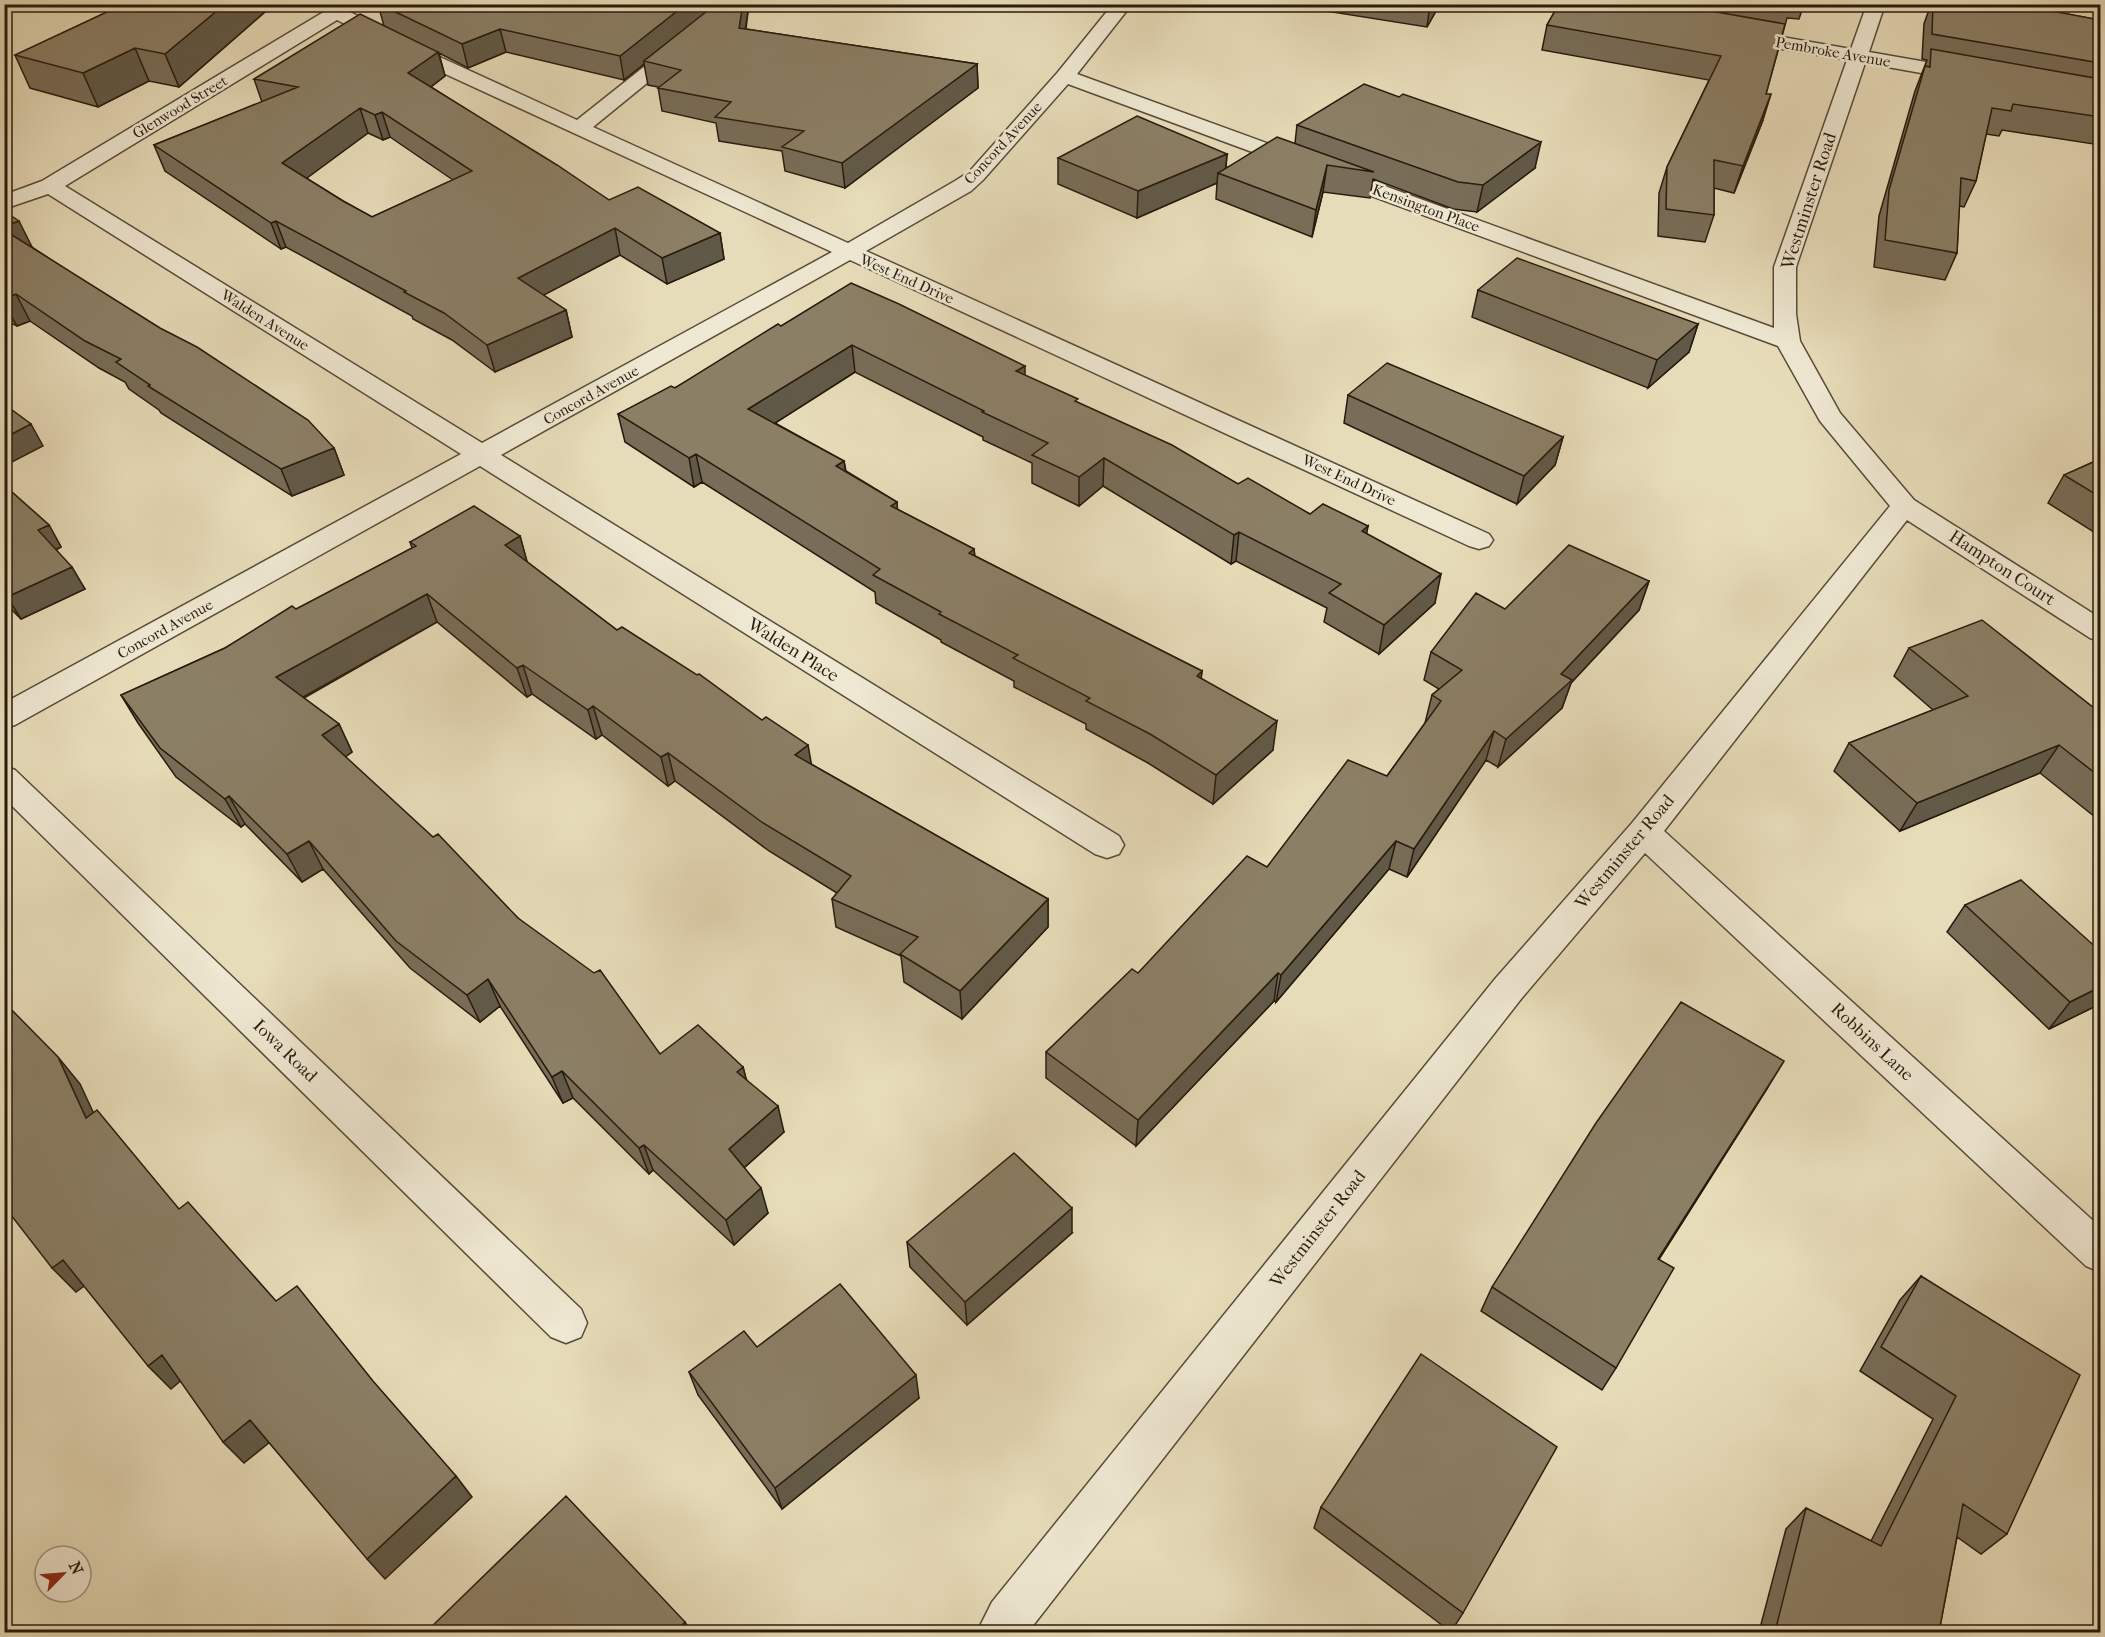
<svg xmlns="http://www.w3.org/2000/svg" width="2105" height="1637" font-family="'IM FELL French Canon',serif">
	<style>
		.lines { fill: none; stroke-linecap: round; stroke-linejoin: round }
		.minor-casing { stroke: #584b38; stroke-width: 3 }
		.minor { fill: #efe8d2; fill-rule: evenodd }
		.wall { fill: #786d58; stroke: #281b0d; stroke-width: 1.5; fill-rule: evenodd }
		.shaded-wall { fill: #615947; stroke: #281b0d; stroke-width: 1.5 }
		.building { fill: #8b7f66; stroke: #281b0d; stroke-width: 1.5; fill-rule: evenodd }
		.labels { text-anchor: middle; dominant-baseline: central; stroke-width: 5; stroke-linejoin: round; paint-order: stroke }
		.far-street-label { font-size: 15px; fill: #281b0d; stroke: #efe8d2 }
		.street-label { font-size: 18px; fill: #281b0d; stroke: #efe8d2 }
	</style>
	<rect width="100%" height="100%" fill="#e7dcb9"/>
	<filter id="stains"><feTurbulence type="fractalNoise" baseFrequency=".00333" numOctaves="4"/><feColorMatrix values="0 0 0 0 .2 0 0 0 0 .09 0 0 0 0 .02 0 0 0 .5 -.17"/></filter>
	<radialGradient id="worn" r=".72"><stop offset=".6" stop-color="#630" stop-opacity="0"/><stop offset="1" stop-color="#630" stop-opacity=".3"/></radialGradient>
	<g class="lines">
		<defs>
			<path id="minor" d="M337 4H360L350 12 442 58 577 120 723 4H744L593 127 848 243 955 181 969 172 1058 72 1113 4H1132L1077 74 1774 328V267L1847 60 1736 41 1729 39 1727 35 1729 31 1736 29 1851 49 1867 4H1885L1869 52 1966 69 1973 71 1976 75 1973 79 1966 81 1865 63 1796 267V314L1800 341 1840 413 1914 500 2100 618V641L2090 638 1907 520 1664 831 2100 1227V1272L2086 1266 1645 853 1521 999 1028 1632H977L992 1602 1495 979 1632 823 1890 506 1820 421 1778 346 1068 84 983 180 971 191 866 251 1489 534 1493 540 1489 546 1479 549 1469 546 850 260 501 455 1119 836 1124 845 1119 854 1107 858 1095 854 480 466 15 725 4 728V703L461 454 48 194 4 209V195L42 181ZM337 20 428 66 832 252 482 443 65 186Z
				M4 766 15 770 581 1309 587 1323 581 1337 566 1343 551 1337 4 798Z"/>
		</defs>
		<use href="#minor" class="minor-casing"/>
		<use href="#minor" class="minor"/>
	</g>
	<path class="wall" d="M124 4H274L179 87 149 81 98 107 30 88 15 55Z
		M378 4H749L746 29 977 64 978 88 845 188 785 171 782 151 719 141 716 123 662 111 658 87 648 85 644 64 624 80 506 52 468 68 439 53 445 76 431 87 609 200 720 233 724 259 667 284 620 255 543 295 566 310 572 337 495 372 452 340 413 319 412 316 286 247 281 249 165 171 154 145 262 102 254 79 384 26ZM368 133 383 140 390 137 453 180 372 217 343 201 306 178Z
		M1010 4H1043L1038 11 1021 9Z
		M1282 4H1440L1427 27Z
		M1559 4H1804L1799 19 1787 18 1766 94 1763 120 1734 193 1714 188V215L1705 242 1658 236 1659 193 1667 167 1709 80 1542 50 1547 25Z
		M1931 4H2015L2100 20V145L2002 130 1999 136 1986 134 1976 181 1964 207 1959 206 1957 253 1945 280 1874 267 1879 216 1915 91 1927 60 1922 59 1924 24Z
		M1297 125 1535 168 1477 212 1453 209 1373 179 1370 198 1323 192 1312 237 1216 199 1217 183 1137 218 1058 184V158L1227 154 1226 168 1295 143Z
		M4 211 32 247 334 448 344 475 292 496 161 413 159 410 129 389 125 382 99 368 30 321 17 326 4 320Z
		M1478 290 1698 324 1689 352 1648 388 1472 317Z
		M781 326 1025 376 1238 484 1310 514 1368 526 1366 533 1435 603 1379 654 1324 622 1327 608 1236 561 1231 564 1103 486 1079 506 1032 483V463L983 440V437L855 372 775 423 844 461 846 471 897 502V509L974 549 975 556 1202 671 1201 678 1273 750 1213 804 1148 763 1086 729V724L1014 687V681L941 642V640L876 603 875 592 702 482 694 487 625 442 618 414 675 388Z
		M1348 395 1563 437 1555 465 1517 504 1344 423Z
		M2100 459V536L2048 503 2064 475Z
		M4 485 49 525 61 547 56 550 85 589 21 619 4 602Z
		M520 536 527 562 617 630 811 764 1048 899V927L962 1019 904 982 901 956 836 927 832 899 837 893 769 851 675 781 668 786 602 735 596 739 532 694 527 697 437 622 304 698 339 724 352 752 345 757 518 918 660 1054 743 1067 746 1079 784 1132 744 1168 768 1213 734 1245 653 1170 649 1174 573 1098 563 1103 500 1006 480 1022 410 968 323 869 302 882 245 824 241 827 176 777 138 723 121 695 225 648 412 548 410 542Z
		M1649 581 1639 610 1571 683 1562 708 1498 767 1486 760 1407 877 1389 869 1276 1002 1274 1001 1136 1146 1046 1078V1052L1138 973 1267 867 1387 776 1425 723 1432 695 1439 689 1424 680 1431 652 1505 609Z
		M1909 648 2098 711 2100 710V821L2040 773 1900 831 1834 771 1849 743 1933 710 1894 676Z
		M1965 905 2100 1004 2049 1029 1947 932Z
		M1768 1087 1659 1259 1616 1368 1602 1390 1481 1311 1492 1287Z
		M1072 1233 967 1325 910 1267 907 1242Z
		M1921 1276 2007 1534 1981 1554 1957 1537 1939 1632H1759L1786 1529 1806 1508 1871 1541 1933 1419 1860 1371 1900 1300Z
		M757 1347 919 1398 782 1509 698 1395 689 1372Z
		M1321 1507 1463 1613 1451 1632 1314 1528Z"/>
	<path class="shaded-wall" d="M225 4H274L179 87 165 54Z
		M686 4H719L644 61V64L624 80 620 56Z
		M743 4H749L742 51 739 28Z
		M1038 4H1043L1038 11Z
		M1430 4H1440L1427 27Z
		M500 29 506 52 468 68 462 44Z
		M135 48 149 81 98 107 83 73Z
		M438 52 445 76 416 98 408 73Z
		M977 64 978 88 845 188 842 163Z
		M1771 94 1763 120 1734 193 1743 166Z
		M360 108 368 133 292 189 282 163Z
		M382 112 390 137 383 140 375 115Z
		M1541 142 1535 168 1477 212 1483 185Z
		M1227 154 1225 175 1218 173 1217 183 1137 218 1138 191Z
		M1327 165 1323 192 1312 237 1316 210Z
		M19 221 32 247 4 234V226Z
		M276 221 286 247 281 249 271 223Z
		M615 228 620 255 525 305 518 278Z
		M720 233 724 259 667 284 662 258Z
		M16 294 30 321 17 326 4 303V299Z
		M566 310 572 337 495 372 487 345Z
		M1698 324 1689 352 1648 388 1657 360Z
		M852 345 855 372 753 437 748 409Z
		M1025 366V394L1016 371Z
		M31 424 43 446 4 466V438Z
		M1563 437 1555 465 1517 504 1524 476Z
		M334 448 344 475 292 496 281 469Z
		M696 454 702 482 694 487 689 458Z
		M1104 458 1103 486 1079 506V477Z
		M844 461 848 489 836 466Z
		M897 502 899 531 891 506Z
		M49 525 61 547 50 552 38 530Z
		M1368 526 1363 554 1362 531Z
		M1239 532 1236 561 1231 564 1234 535Z
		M520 536 528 565 505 545Z
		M974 549 976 578 969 553Z
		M72 567 85 589 21 619 7 597Z
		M1441 574 1435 603 1379 654 1384 625Z
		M1649 581 1639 610 1571 683 1562 708 1498 767 1506 739 1561 674Z
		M427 594 437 622 289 705 276 677Z
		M523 665 532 694 527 697 517 668Z
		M1202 671 1199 700 1197 676Z
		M593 706 602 735 596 739 588 710Z
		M1277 721 1273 750 1213 804 1216 775Z
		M339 724 352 752 335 764 322 735Z
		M1494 731 1486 760 1407 877 1414 849Z
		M808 745 813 773 795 755Z
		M2059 745 2040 773 1900 831 1917 803Z
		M668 753 675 781 668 786 661 757Z
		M229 796 245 824 241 827 225 799Z
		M309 841 323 869 302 882 287 854Z
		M1396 841 1389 869 1276 1002 1281 975Z
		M1048 899V927L962 1019 960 991Z
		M1278 973 1274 1001 1136 1146 1138 1120Z
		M488 979 500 1006 480 1022 467 995Z
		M2100 987V1004L2049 1029 2070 1002Z
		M58 1057 80 1084 108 1144 86 1118Z
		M1784 1061 1768 1087 1644 1283 1658 1259Z
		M743 1067 750 1094 737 1072Z
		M562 1071 573 1098 563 1103 552 1077Z
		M778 1106 784 1132 736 1175 729 1149Z
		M644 1145 653 1170 649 1174 639 1148Z
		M761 1188 768 1213 734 1245 726 1220Z
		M1072 1208V1233L967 1325 965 1302Z
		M63 1260 87 1284 76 1292 52 1268Z
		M162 1355 184 1378 171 1389 148 1366Z
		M916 1375 919 1398 782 1509 775 1488Z
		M250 1420 270 1442 244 1463 223 1442Z
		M456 1476 472 1497 385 1579 367 1559Z
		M685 1622 691 1632H675Z"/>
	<path class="building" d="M124 4H225L165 54 135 48 83 73 15 55Z
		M379 4H686L620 56 500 29 462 44Z
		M716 4H743L739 28 977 64 842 163 782 147 804 131 715 117 731 102 658 88 681 70 644 61Z
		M1559 4H1671L1785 24 1766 94H1771L1743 166 1714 160V215L1666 209 1667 167 1721 56 1547 25Z
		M1758 4H1791L1790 10Z
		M1933 4H2015L2100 20V63L1932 34Z
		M360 14 438 52 408 73 557 165 609 200 638 187 720 233 662 258 615 228 518 278 566 310 487 345 444 313 404 292 406 291 276 221 271 223 154 145 298 87 254 79ZM360 108 375 115 382 112 472 171 372 217 343 201 282 163Z
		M1931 49 2100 79V117L2013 104 2011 111 1992 108 1976 181 1961 178 1957 253 1885 240 1889 190 1925 66 1930 67Z
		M1364 84 1399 97 1403 94 1541 142 1483 185 1458 182 1297 125Z
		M1137 116 1227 154 1138 191 1058 158Z
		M1277 137 1374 172 1327 165 1316 210 1218 173Z
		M4 211 19 221 4 226Z
		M4 230 160 328 197 347 308 420 334 448 281 469 148 386 150 385 116 362 121 359 85 341 16 294 4 299Z
		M1517 258 1698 324 1657 360 1478 290Z
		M851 283 899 304 1025 366 1016 371 1078 399 1075 401 1172 445 1238 484 1248 478 1310 514 1323 504 1368 526 1362 531 1441 574 1384 625 1329 593 1341 584 1239 532 1234 535 1104 458 1079 477 1032 455 1048 443 982 412 984 411 852 345 748 409 844 461 836 466 897 502 891 506 974 549 969 553 1202 671 1197 676 1277 721 1216 775 1150 734 1086 701 1090 698 1013 658 1018 655 939 614 941 612 873 575 880 569 696 454 689 458 618 414 671 386 675 388 778 324 781 326Z
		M1387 363 1563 437 1524 476 1348 395Z
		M4 404 31 424 4 438Z
		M2100 459V497L2064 475Z
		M4 485 49 525 38 530 72 567 7 597 4 594Z
		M474 506 520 536 505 545 617 630 622 627 697 675 699 674 762 720 766 717 808 745 795 755 1048 899 960 991 900 954 918 937 832 899 851 876 763 823 668 753 661 757 593 706 588 710 523 665 517 668 427 594 276 677 339 724 322 735 433 837 438 834 518 918 594 973 600 970 660 1054 698 1025 743 1067 737 1072 778 1106 729 1149 761 1188 726 1220 644 1145 639 1148 562 1071 552 1077 488 979 467 995 396 941 309 841 287 854 229 796 225 799 160 748 121 695 225 648 292 606 296 609 416 546 410 542Z
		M1569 545 1649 581 1561 674 1572 680 1506 739 1494 731 1414 849 1396 841 1281 975 1278 973 1138 1120 1046 1052 1132 969 1138 973 1247 856 1267 867 1348 760 1387 776 1441 701 1432 695 1462 670 1431 652 1476 593 1505 609Z
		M1982 620 2098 711 2100 710V777L2059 745 1917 803 1849 743 1968 696 1909 648Z
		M2021 880 2100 951V987L2070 1002 1965 905Z
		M4 1002 58 1057 86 1118 97 1110 179 1209 188 1202 276 1301 297 1286 373 1381 456 1476 367 1559 250 1420 223 1442 162 1355 148 1366 63 1260 52 1268 4 1206Z
		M1681 1002 1784 1061 1658 1259 1674 1268 1616 1368 1492 1287 1596 1123Z
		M1014 1153 1072 1208 965 1302 907 1242Z
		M1921 1276 2080 1375 2007 1534 1963 1504 1939 1632H1775L1806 1508 1881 1546 1956 1396 1881 1347Z
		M840 1284 916 1375 775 1488 689 1372 744 1331 757 1347Z
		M1421 1354 1557 1447 1463 1613 1321 1507Z
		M566 1496 685 1622 675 1632H426Z"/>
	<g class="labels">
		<g class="far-street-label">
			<text transform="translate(1833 52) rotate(10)">Pembroke Avenue</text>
			<text transform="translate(180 107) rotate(-31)">Glenwood Street</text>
			<text transform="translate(1003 143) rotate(-47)">Concord Avenue</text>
			<text transform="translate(1426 208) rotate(20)">Kensington Place</text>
			<text transform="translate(907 279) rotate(24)">West End Drive</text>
			<text transform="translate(265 320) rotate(32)">Walden Avenue</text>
			<text transform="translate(591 395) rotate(-29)">Concord Avenue</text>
			<text transform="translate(1349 480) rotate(25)">West End Drive</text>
			<text transform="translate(165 629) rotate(-29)">Concord Avenue</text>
		</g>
		<g class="street-label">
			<text transform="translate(1809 201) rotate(-72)">Westminster Road</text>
			<text transform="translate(2002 568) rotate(33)">Hampton Court</text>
			<text transform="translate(793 650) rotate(32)">Walden Place</text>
			<text transform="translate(1625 852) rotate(-50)">Westminster Road</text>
			<text transform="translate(1872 1042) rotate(43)">Robbins Lane</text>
			<text transform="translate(285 1051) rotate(44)">Iowa Road</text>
			<text transform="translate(1318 1229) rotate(-52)">Westminster Road</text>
		</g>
	</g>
	<rect width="2105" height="1637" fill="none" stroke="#e7dcb9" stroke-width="24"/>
	<rect x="6" y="6" width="2093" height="1625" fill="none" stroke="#281b0d" stroke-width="3"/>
	<rect x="12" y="12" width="2081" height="1613" fill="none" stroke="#281b0d" stroke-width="1.5"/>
	<g transform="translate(63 1574) rotate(65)"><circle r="28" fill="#efe8d2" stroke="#9f9683" stroke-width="1.5"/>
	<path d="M0-4.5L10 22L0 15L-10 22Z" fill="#8f2418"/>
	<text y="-9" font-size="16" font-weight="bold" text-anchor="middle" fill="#281b0d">N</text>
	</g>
	<rect width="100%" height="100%" filter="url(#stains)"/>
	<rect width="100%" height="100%" fill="url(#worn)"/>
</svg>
